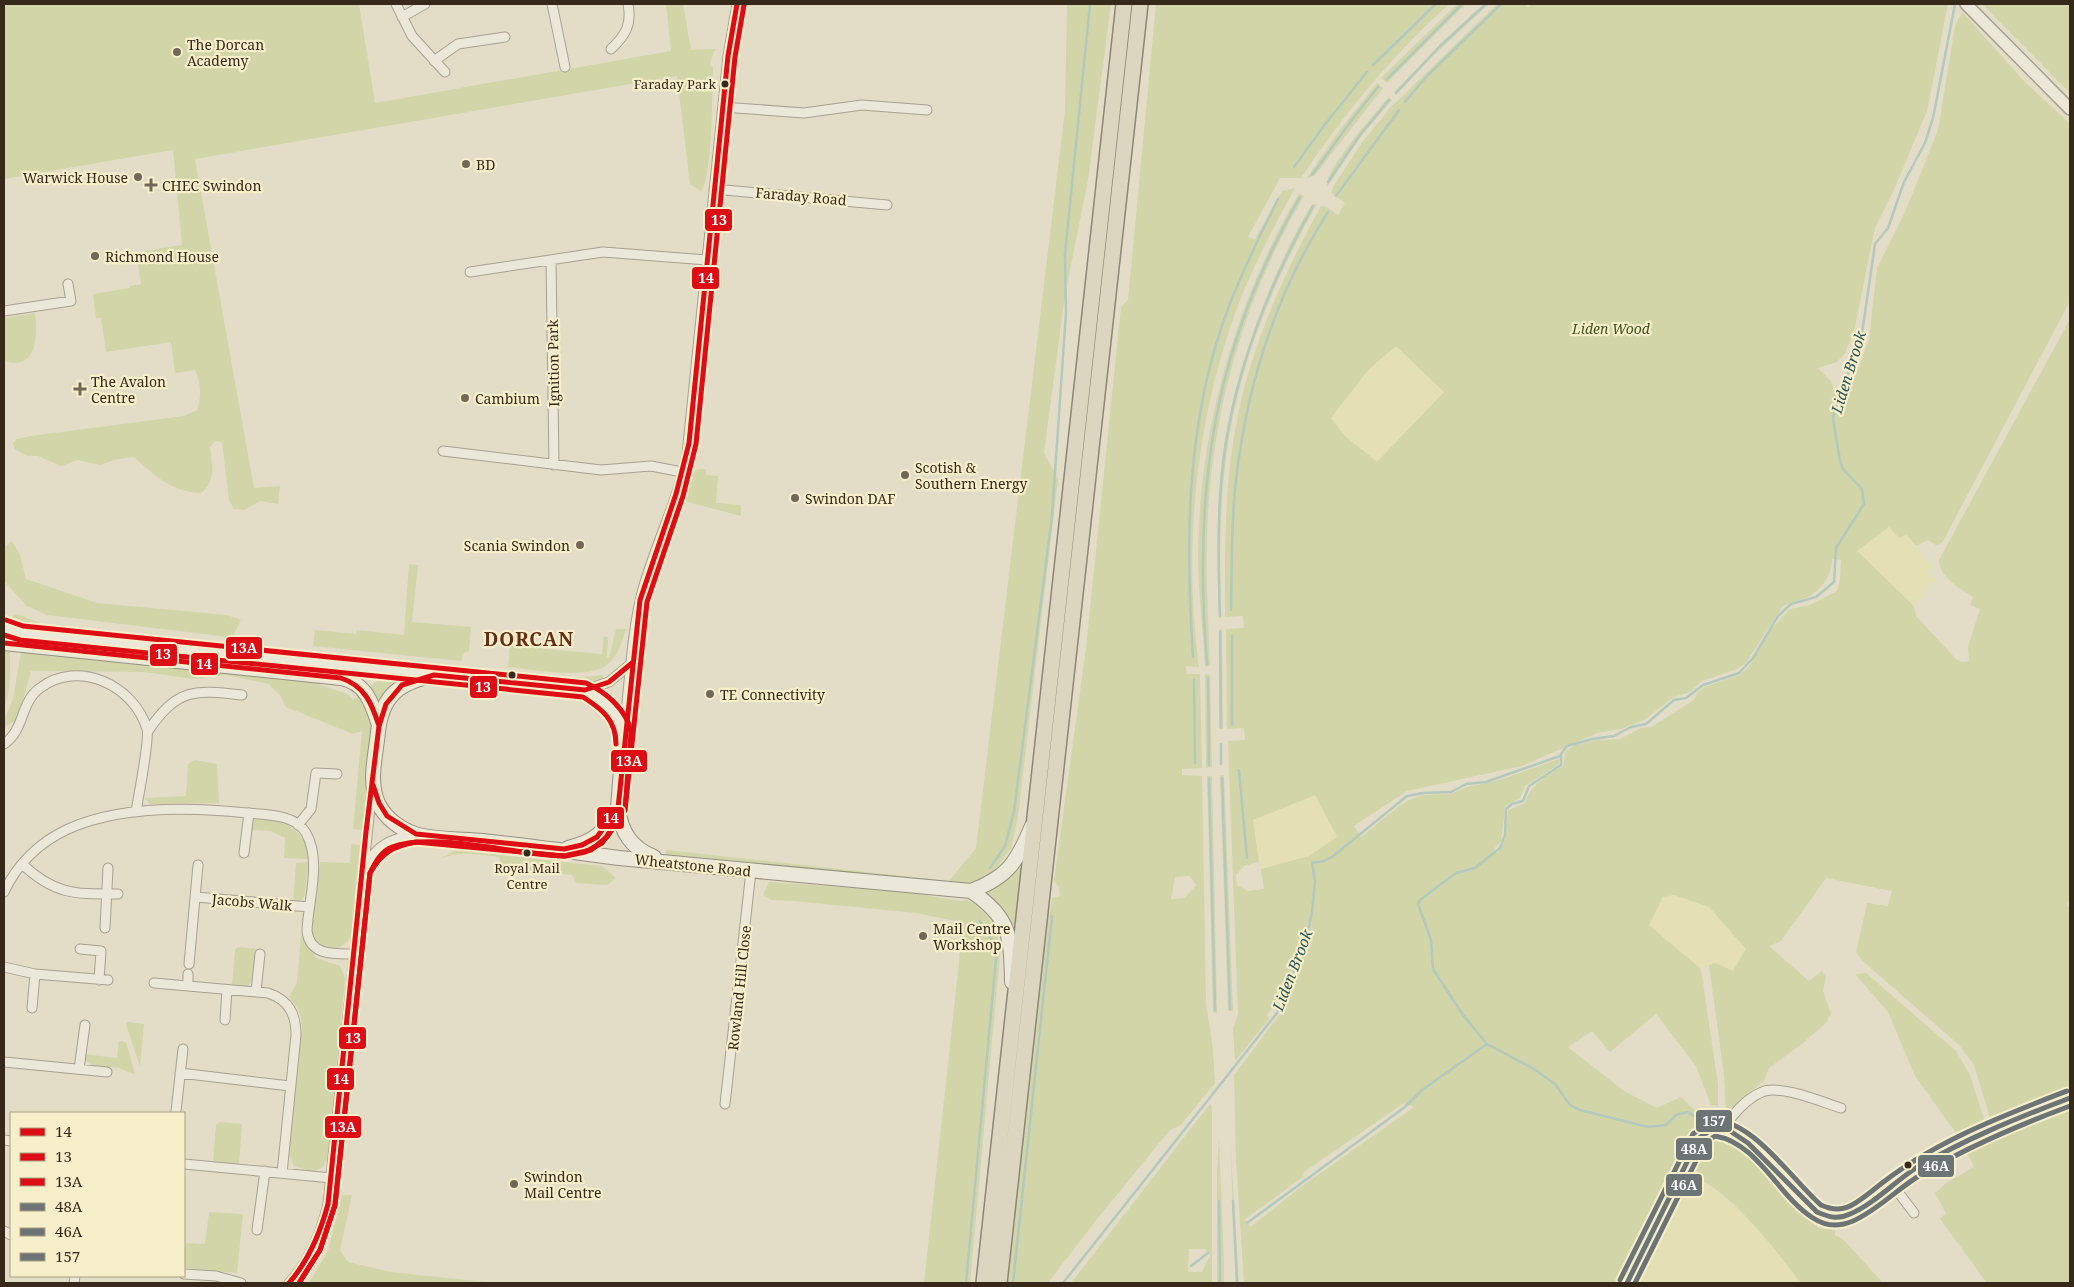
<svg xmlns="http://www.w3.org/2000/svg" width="2074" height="1287" font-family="'Noto Serif',serif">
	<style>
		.farmland { fill: #e5dfb5 }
		.green { fill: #d1d5a8; fill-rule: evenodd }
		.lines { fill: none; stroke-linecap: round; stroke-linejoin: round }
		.stream { stroke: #b3c9bd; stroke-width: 2.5 }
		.minor-casing { stroke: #a8a091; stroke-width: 11 }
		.tertiary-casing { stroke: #a8a091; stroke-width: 14 }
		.secondary-casing { stroke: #979081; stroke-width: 16 }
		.trunk-casing { stroke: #8d8678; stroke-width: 18 }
		.minor { stroke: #ebe7d9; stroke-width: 9 }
		.tertiary { stroke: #ebe7d9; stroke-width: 11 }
		.secondary { stroke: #ebe7d9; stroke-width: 14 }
		.trunk { stroke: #dcd5c0; stroke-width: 15 }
		.bus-1-casing { stroke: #f7eeca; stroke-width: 9 }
		.bus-2-casing { stroke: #f7eeca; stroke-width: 9 }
		.bus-3-casing { stroke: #f7eeca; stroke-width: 9 }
		.bus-4-casing { stroke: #f7eeca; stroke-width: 9 }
		.bus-5-casing { stroke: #f7eeca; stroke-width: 9 }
		.bus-6-casing { stroke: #f7eeca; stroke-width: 9 }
		.bus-1 { stroke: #dd0c15; stroke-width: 5 }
		.bus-2 { stroke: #dd0c15; stroke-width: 5 }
		.bus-3 { stroke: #dd0c15; stroke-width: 5 }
		.bus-4 { stroke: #6c7476; stroke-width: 5 }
		.bus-5 { stroke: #6c7476; stroke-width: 5 }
		.bus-6 { stroke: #6c7476; stroke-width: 5 }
		.poi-dot { fill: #736857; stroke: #f7eeca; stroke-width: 2 }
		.bus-dot { fill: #36291a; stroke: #f7eeca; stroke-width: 2 }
		.labels { text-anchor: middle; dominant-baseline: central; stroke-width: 4.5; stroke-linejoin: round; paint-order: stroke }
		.bus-label { font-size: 13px; fill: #36291a; stroke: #f7eeca; text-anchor: end }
		.poi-label { font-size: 14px; fill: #36291a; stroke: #f7eeca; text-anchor: start }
		.street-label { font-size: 14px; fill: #36291a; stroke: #f7eeca }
		.park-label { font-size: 14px; font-style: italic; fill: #42541f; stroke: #f7eeca }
		.water-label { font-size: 15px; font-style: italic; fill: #285657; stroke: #f7eeca }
		.district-label { font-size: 19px; font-weight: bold; letter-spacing: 1px; fill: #652d16; stroke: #f7eeca }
		.line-badge { stroke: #f7eeca; stroke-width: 2 }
		.badge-label { font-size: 14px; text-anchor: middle; font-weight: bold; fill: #fff }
	</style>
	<rect width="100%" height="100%" fill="#e3ddc7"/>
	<path class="farmland" d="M1397 345 1445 392 1377 462 1345 436 1330 418 1368 370Z
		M1890 526 1899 537 1907 535 1932 567 1927 572 1935 580 1922 592 1924 595 1912 607 1857 551Z
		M1315 795 1337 837 1309 856 1261 869 1253 820Z
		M1674 895 1709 907 1746 949 1733 971 1715 963 1701 969 1648 925 1663 897Z
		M1692 1176 1712 1187 1756 1225 1801 1283H1636L1685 1177Z"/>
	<path class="green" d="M4 4H359L375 103 671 51 666 4H683L691 50 715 49 710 63 713 68C712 90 713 178 701 191L690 184 677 76 195 159 254 488 280 486 278 504 260 501 244 510 234 509 229 500 222 442 215 441 210 447C212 466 217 479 201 493 173 492 154 476 134 457L118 459 100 465 78 460 61 466 38 456H27L15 449 13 443 17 439 31 436 184 416 197 410C202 395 201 384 195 370L175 373 171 342 106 352 101 318H96L93 294 130 288V286L141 284 138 264 145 263 144 251 182 245 173 150 4 179Z
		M1067 4H1111L1088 180 1065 295 1044 453 1058 479 1018 816 1011 848 992 874 971 885 666 855V850L949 881 976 848 1065 110Z
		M1156 4H1449C1389 59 1346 111 1301 178H1280L1248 237 1255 239 1282 191 1295 188C1277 221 1259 255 1244 290 1197 406 1182 543 1199 667L1186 666 1187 674H1200L1202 768 1182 769V775L1202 776 1206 1003 1213 1049 1215 1083 1181 1125 1170 1130 1097 1219 1048 1283H1005L1045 915 1050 912 1052 898 1060 896 1059 887 1054 881 1086 648 1121 307 1128 300ZM1190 876 1196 885 1185 898 1171 899 1175 877Z
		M1457 4H1466L1387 83 1381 78Z
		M1484 4H1489L1435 54 1396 95 1394 92 1453 32Z
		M1497 4H1525L1528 7 1531 4H1948L1927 111 1893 192 1875 228 1854 331 1845 353 1837 362 1818 368 1831 381 1841 413 1869 340 1877 268 1905 212 1938 130 1955 26 1962 12 2025 82 2070 124V301L1942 543 1936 545 1928 540 1916 546 1907 535 1899 538 1889 527 1857 551 1913 605 1917 617 1956 659 1962 662 1969 661 1968 647 1980 609 1970 605 1973 597C1960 589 1939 577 1939 560L2070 319V898L2067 906 2070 908V1093L1991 1121 1974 1065 1959 1045 1866 964 1856 953 1867 903 1888 906 1892 891 1826 878 1781 941 1769 946 1809 981 1822 971 1826 977 1823 991 1831 1014 1826 1023 1803 1043 1769 1068 1764 1081 1726 1112 1724 1075 1709 965 1715 963 1733 971 1746 949 1709 907 1674 895 1663 897 1649 925 1701 969 1718 1084V1106L1711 1105 1696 1066 1656 1014 1610 1052 1592 1031 1568 1047 1624 1091 1657 1108 1681 1097 1699 1115 1697 1127 1621 1283H1244L1236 1160 1234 1075 1283 1010 1280 1000 1267 1015 1269 1019 1235 1061 1233 1029 1238 1014 1228 741 1245 740 1244 728 1227 729 1226 629 1244 628 1243 616 1225 617C1225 561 1224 506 1232 451 1243 364 1279 282 1321 206L1327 207 1338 215 1345 203 1331 193 1333 187 1363 141 1391 107ZM1396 346 1444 392 1377 462 1345 436 1331 418 1368 370ZM1832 559 1841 560 1840 580 1837 591 1810 605 1790 609 1773 627 1748 668 1739 675 1705 687 1698 692 1694 700 1651 727 1641 728 1620 739 1598 740 1575 745 1566 751 1563 766C1546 777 1531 783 1525 803L1508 810C1506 827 1509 841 1497 854L1494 849 1501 841 1505 806 1520 798 1525 786 1559 764V759L1500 780 1467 787 1451 794 1422 795 1411 799 1399 806 1361 837 1354 826 1407 791 1522 766 1597 733 1621 729 1644 720 1674 697 1690 692 1702 681 1737 669 1746 663 1782 607C1791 601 1799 601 1808 597 1821 590 1833 574 1832 559ZM1315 795 1337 837 1309 856 1261 869 1264 889 1248 891 1237 885 1236 875 1244 866 1259 862 1253 820ZM1404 1103 1414 1107 1302 1186 1250 1227 1245 1219 1303 1177 1304 1172Z
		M1982 4H2070V93Z
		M1377 83 1383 88 1315 175 1306 179 1339 131Z
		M1389 97 1392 100 1362 135 1327 187C1324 170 1377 111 1389 97Z
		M1299 193 1304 196C1247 293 1214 402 1208 515 1205 565 1208 616 1210 666L1205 667C1203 629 1198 591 1198 553 1200 425 1235 304 1299 193Z
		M1312 204H1317C1273 282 1237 368 1226 459 1219 512 1220 564 1221 618H1219C1217 565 1216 513 1222 461 1224 442 1229 424 1233 405 1250 332 1274 269 1312 204Z
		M35 313C38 336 37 371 4 361V318Z
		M698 469H706V475L718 476 716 503 741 505V516L684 501 690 474Z
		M12 541 20 555 26 579 97 603 227 615 241 620 233 636 229 637 47 615 27 606 4 581V548Z
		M409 564 418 565 412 622 471 627 469 651 464 653 461 661 313 646 315 630 356 634 357 630 404 635Z
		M17 614 52 628 94 632 93 634 18 626 10 622 13 615Z
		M616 629H626C622 641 618 656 608 664 589 681 532 669 508 667L510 646 602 654 604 636 608 637 607 657 609 658Z
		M647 629 640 697H634L639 644Z
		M1219 629H1222L1223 729H1219Z
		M4 649H10C10 670 11 690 4 709Z
		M26 651 303 679 347 694 353 700 362 694 373 721 362 830 353 829 362 731 353 734 286 707 281 697 269 684 226 675 192 679 146 672 31 671 18 719 4 727V720L13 699 21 652Z
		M480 671 565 679 602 675 604 679 588 684 486 674Z
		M382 674 399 676 400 678 387 690 379 701 369 687 380 679Z
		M1205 674 1210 675 1212 767 1206 768Z
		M195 760 217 764 219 803 150 804 145 798 186 796 188 764Z
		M1220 775H1224L1233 1011H1228Z
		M1207 776H1212L1217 1013H1213Z
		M256 818C283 819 306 829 309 859L284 858 285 838 271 831 252 830V823Z
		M351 844 360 845 351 935C343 955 319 951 311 933L320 862 350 863Z
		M456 850 602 866 616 878 607 885 576 883 572 875 503 868 499 857C476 854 455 850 434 862Z
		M309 862 304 897 300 901 293 902 296 863Z
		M1022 864 1015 931 1002 908 984 893 1004 881Z
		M769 882 900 891 960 901 968 900C989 914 999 928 1000 954L970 1283H924L959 963 961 930 956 921 916 913 794 901 771 900 763 895Z
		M301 935 316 958 340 966 345 978 328 1157 323 1167 312 1172 293 1165 289 1152 302 1024 299 1010 289 997 297 983Z
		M238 947 256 949 254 976 248 986 232 985 235 950Z
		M1866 973 1956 1051 1970 1075 1984 1119 1956 1133 1915 1076 1888 1012 1855 974Z
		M128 1022 144 1024 140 1067 126 1024Z
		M119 1041 126 1042 135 1074C129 1073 125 1070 119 1068 106 1065 87 1071 83 1054L117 1058Z
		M1210 1104 1212 1107V1283H1071ZM1189 1249H1205L1210 1255 1202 1272H1188Z
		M2070 1106V1283H1987L1940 1219 1946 1213 1935 1193 1946 1183 1974 1167 1963 1145Z
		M220 1122 242 1124 239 1165 213 1162 216 1125Z
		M1219 1138 1224 1264V1283H1217V1170Z
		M1230 1138 1239 1283H1236Z
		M1710 1138H1724L1745 1151 1818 1228 1835 1230V1235L1843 1239 1883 1283H1801C1782 1258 1718 1173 1685 1177Z
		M342 1195H352L340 1250 348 1262 391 1272 495 1283H309L328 1251Z
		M209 1212 243 1214 237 1273 184 1268V1243L205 1244Z"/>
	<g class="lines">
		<path class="stream" d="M1373 65 1436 4
			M1387 79 1462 4
			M1396 93 1440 46 1486 4
			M1405 102 1427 76 1501 4
			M1294 167 1323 127 1367 72
			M1312 175 1354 117 1378 87
			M1328 182 1360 135 1389 100
			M1336 196 1399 110
			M1231 610C1232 567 1231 523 1236 480 1247 385 1276 293 1328 212
			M1220 616C1218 560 1217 504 1225 448 1238 362 1271 281 1313 206
			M1220 632 1221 727
			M1232 636V725
			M1193 657C1185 538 1186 419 1229 306 1243 269 1261 234 1278 199
			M1207 664C1193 490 1212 350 1300 197
			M1208 678 1209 765
			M1194 680 1195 763
			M1221 744V764
			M1239 770 1247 858
			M1222 778 1230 1009
			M1209 779 1215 1010
			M990 868 1005 846 1014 812 1052 516 1066 313 1065 254 1090 4
			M1698 1119 1688 1112 1676 1115 1666 1125 1648 1127 1580 1110 1570 1105 1555 1084 1534 1069 1487 1044 1463 1015 1433 969 1431 940 1418 904 1421 899 1456 873 1475 868 1500 848 1505 835 1506 809 1512 804 1523 801 1529 786 1561 765V754L1567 746 1592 739 1614 736 1631 727 1646 724 1674 700 1686 698 1703 685 1739 673 1753 658 1778 616 1791 604 1816 597 1834 582 1836 548 1864 504 1862 489 1843 469 1840 461 1833 419 1835 408 1839 392 1846 379 1861 340 1875 244 1888 228 1904 182 1925 143 1933 118 1955 4
			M1219 1201 1220 1283
			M1233 1201 1237 1283
			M1247 1223 1405 1107 1422 1090 1487 1044
			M1191 1266 1208 1253
			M966 1283 997 948 980 921
			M1013 1283 1052 916
			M1063 1283 1277 1013 1303 950 1312 913 1315 881 1312 863 1324 861 1332 857 1407 796 1423 793 1451 792 1466 784 1486 782 1560 756"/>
		<defs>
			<path id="minor" d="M396 4 412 36 445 72
				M552 4 565 67
				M402 17 425 4
				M611 49C626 35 632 24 628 4
				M434 61 458 44 505 37
				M723 107 804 113 862 105 927 110
				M714 189 887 205
				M551 260 554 465
				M470 272 603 252 707 260
				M4 311 71 301 68 284
				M443 451 601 470 651 466 682 472
				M585 690 609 682 632 663
				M624 730C630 683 631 634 643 589 656 543 678 501 687 454L728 56 737 4
				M148 731C177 689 193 689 242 695
				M4 744C25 730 20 702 40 688 78 659 134 685 147 729 150 739 138 798 136 812
				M298 825 311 809 316 773 337 774
				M244 853 249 813
				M22 864C55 895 75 894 118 894
				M364 869C376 846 389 839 414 835
				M4 892C17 864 40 842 68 829 121 805 191 807 247 813 267 815 295 814 306 833 322 861 308 901 307 931 310 956 334 954 354 954
				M196 897 309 907
				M105 928 108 868
				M80 949 101 951 99 980
				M189 964 198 865
				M4 967 35 974 108 980
				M154 983 268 993C289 1000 296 1014 296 1035L282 1173
				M188 986V974
				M256 991 260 954
				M32 1008 35 974
				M225 1020 227 990
				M4 1062 107 1072
				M79 1069 85 1025
				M180 1073 290 1086
				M725 1104 751 871
				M176 1111 183 1049
				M1722 1129C1733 1115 1745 1099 1762 1092 1779 1084 1822 1102 1841 1108
				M4 1140 11 1141
				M184 1164 332 1178
				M1892 1184 1914 1213
				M257 1230 265 1171
				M4 1231 11 1235
				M184 1274 216 1276 241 1283
				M74 1283 75 1276
				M289 1283C310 1261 321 1233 328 1204L372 789
				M1627 1283 1699 1138C1736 1093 1795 1215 1832 1218 1855 1220 1878 1193 1896 1181 1952 1144 2008 1121 2070 1098"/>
			<path id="tertiary" d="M1966 4 2070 109"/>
			<path id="secondary" d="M4 627 21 633 423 672 434 675 585 690C603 701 617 711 624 731L618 808C621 832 631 848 654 857
				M4 643 341 678C366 683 372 703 379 725
				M434 675C400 683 382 694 378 732 376 754 368 782 378 803 385 818 400 829 415 834 434 840 463 839 483 841 529 846 574 852 619 858L971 891C1008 877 1017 862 1032 826
				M568 848C596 841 604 832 618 808
				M971 891C1011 918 1011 937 1012 982"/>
			<path id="trunk" d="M984 1283 1124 4
				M999 1283 1140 4"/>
		</defs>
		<use href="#minor" class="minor-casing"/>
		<use href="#tertiary" class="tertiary-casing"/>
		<use href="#secondary" class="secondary-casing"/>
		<use href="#trunk" class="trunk-casing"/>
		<use href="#minor" class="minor"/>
		<use href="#tertiary" class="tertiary"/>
		<use href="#secondary" class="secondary"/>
		<use href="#trunk" class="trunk"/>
		<defs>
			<path id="bus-1" d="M4 643 341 678C365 686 372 704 379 726
				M373 785 379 803 387 816 416 834 564 849 582 845 597 837 618 808 640 600 676 494 689 443 728 56 737 4
				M289 1283C309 1260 320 1234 328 1204L366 832 379 726 386 704 402 685 434 675 585 690 609 682 632 663"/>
			<path id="bus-2" d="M4 635 20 640 583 697C602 709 616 720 616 744
				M299 1283 320 1250 335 1205 370 873C375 863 381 851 392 847 435 831 519 856 566 856L585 852 602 843 625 810 647 602 683 496 696 444 735 57 744 5"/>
			<path id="bus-3" d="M6 620 23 626 586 683C606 692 627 710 631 732L625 810 607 837 591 850 564 856 416 842C394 846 382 852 370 873L335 1205 320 1250 299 1283"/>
			<path id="bus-4" d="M1627 1283 1699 1138 1714 1128 1730 1131 1748 1143 1817 1212C1829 1217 1837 1220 1850 1214 1874 1204 1894 1182 1916 1168 1965 1139 2017 1118 2070 1098"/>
			<path id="bus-5" d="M1635 1283 1705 1143 1715 1136C1758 1143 1778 1196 1813 1218 1825 1226 1839 1227 1853 1221 1878 1210 1898 1188 1922 1174 1969 1146 2019 1125 2070 1106"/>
			<path id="bus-6" d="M1620 1280 1693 1134 1711 1121C1750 1116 1794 1182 1821 1205 1843 1215 1854 1205 1872 1191 1928 1144 1999 1117 2067 1091"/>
		</defs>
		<use href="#bus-1" class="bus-1-casing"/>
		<use href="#bus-2" class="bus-2-casing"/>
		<use href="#bus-3" class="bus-3-casing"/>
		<use href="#bus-4" class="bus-4-casing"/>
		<use href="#bus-5" class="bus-5-casing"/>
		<use href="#bus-6" class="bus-6-casing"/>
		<use href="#bus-1" class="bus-1"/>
		<use href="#bus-2" class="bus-2"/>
		<use href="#bus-3" class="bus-3"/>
		<use href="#bus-4" class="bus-4"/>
		<use href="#bus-5" class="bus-5"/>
		<use href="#bus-6" class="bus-6"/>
	</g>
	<g class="poi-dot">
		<circle cx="177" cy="52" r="5"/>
		<circle cx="466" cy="164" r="5"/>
		<circle cx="138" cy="177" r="5"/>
		<path d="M148.5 177.5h5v5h5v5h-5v5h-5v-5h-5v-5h5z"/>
		<circle cx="95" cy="256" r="5"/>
		<path d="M77.5 381.5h5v5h5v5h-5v5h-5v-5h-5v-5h5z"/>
		<circle cx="465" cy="398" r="5"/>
		<circle cx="905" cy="475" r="5"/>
		<circle cx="795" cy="498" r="5"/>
		<circle cx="580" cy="545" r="5"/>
		<circle cx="710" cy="694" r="5"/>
		<circle cx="923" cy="936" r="5"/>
		<circle cx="514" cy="1184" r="5"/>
	</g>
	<g class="bus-dot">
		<circle cx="725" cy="84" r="4.5"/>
		<circle cx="512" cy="675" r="4.5"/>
		<circle cx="527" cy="853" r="4.5"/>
		<circle cx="1908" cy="1165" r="4.5"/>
	</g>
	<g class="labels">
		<g class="bus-label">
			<text x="716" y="84">Faraday Park</text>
			<text x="527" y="868" text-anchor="middle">Royal Mail<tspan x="527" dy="16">Centre</tspan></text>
		</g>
		<g class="poi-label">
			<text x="187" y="44">The Dorcan<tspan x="187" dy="16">Academy</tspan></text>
			<text x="476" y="164">BD</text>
			<text x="128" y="177" text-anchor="end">Warwick House</text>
			<text x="162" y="185">CHEC Swindon</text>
			<text x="105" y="256">Richmond House</text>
			<text x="91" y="381">The Avalon<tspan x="91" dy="16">Centre</tspan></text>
			<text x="475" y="398">Cambium</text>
			<text x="915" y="467">Scotish &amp;<tspan x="915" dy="16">Southern Energy</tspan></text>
			<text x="805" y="498">Swindon DAF</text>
			<text x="570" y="545" text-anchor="end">Scania Swindon</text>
			<text x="720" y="694">TE Connectivity</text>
			<text x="933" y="928">Mail Centre<tspan x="933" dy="16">Workshop</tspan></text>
			<text x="524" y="1176">Swindon<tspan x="524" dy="16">Mail Centre</tspan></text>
		</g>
		<g class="street-label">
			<text transform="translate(801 196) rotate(5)">Faraday Road</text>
			<text transform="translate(553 363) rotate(-91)">Ignition Park</text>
			<text transform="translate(693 865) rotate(6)">Wheatstone Road</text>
			<text transform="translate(252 902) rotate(5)">Jacobs Walk</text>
			<text transform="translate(739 988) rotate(-84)">Rowland Hill Close</text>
		</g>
		<g class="park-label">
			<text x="1611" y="328">Liden Wood</text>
		</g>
		<g class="water-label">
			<text transform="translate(1848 372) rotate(-73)">Liden Brook</text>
			<text transform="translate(1292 970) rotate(-69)">Liden Brook</text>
		</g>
		<g class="district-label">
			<text x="529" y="639">DORCAN</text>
		</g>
	</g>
	<g class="line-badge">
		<rect x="704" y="208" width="29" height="24" rx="5" fill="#dd0c15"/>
		<rect x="691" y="266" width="29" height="24" rx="5" fill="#dd0c15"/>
		<rect x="225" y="636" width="38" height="24" rx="5" fill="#dd0c15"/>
		<rect x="149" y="643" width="29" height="24" rx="5" fill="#dd0c15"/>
		<rect x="190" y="652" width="29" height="24" rx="5" fill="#dd0c15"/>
		<rect x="469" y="675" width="29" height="24" rx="5" fill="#dd0c15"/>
		<rect x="610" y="749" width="38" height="24" rx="5" fill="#dd0c15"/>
		<rect x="596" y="806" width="29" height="24" rx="5" fill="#dd0c15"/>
		<rect x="338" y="1026" width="29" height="24" rx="5" fill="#dd0c15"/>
		<rect x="326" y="1067" width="29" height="24" rx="5" fill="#dd0c15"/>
		<rect x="1695" y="1109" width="38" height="24" rx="5" fill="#6c7476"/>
		<rect x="324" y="1115" width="38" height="24" rx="5" fill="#dd0c15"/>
		<rect x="1675" y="1137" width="38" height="24" rx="5" fill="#6c7476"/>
		<rect x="1917" y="1154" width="38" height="24" rx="5" fill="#6c7476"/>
		<rect x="1665" y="1173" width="38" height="24" rx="5" fill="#6c7476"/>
	</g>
	<g class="badge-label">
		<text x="719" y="225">13</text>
		<text x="706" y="283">14</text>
		<text x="244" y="653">13A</text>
		<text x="163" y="659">13</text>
		<text x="204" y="669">14</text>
		<text x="483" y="692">13</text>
		<text x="629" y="766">13A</text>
		<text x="611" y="823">14</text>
		<text x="353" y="1043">13</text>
		<text x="341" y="1084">14</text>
		<text x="1714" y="1126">157</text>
		<text x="343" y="1132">13A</text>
		<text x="1694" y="1154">48A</text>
		<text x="1936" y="1171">46A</text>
		<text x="1684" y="1190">46A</text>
	</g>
	<rect width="2074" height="1287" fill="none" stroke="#36291a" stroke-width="10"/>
	<rect x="10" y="1112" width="175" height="165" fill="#f7eeca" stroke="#aa9f84"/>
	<rect x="20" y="1128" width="25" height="8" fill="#dd0c15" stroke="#aa9f84"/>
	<text x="55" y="1137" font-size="15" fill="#36291a">14</text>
	<rect x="20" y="1153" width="25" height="8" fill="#dd0c15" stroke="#aa9f84"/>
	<text x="55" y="1162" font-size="15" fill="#36291a">13</text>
	<rect x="20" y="1178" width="25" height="8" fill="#dd0c15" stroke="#aa9f84"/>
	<text x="55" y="1187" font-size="15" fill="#36291a">13A</text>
	<rect x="20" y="1203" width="25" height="8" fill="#6c7476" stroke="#aa9f84"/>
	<text x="55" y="1212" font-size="15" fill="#36291a">48A</text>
	<rect x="20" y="1228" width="25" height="8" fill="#6c7476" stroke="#aa9f84"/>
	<text x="55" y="1237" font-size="15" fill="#36291a">46A</text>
	<rect x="20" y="1253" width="25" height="8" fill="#6c7476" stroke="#aa9f84"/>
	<text x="55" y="1262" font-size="15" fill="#36291a">157</text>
</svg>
